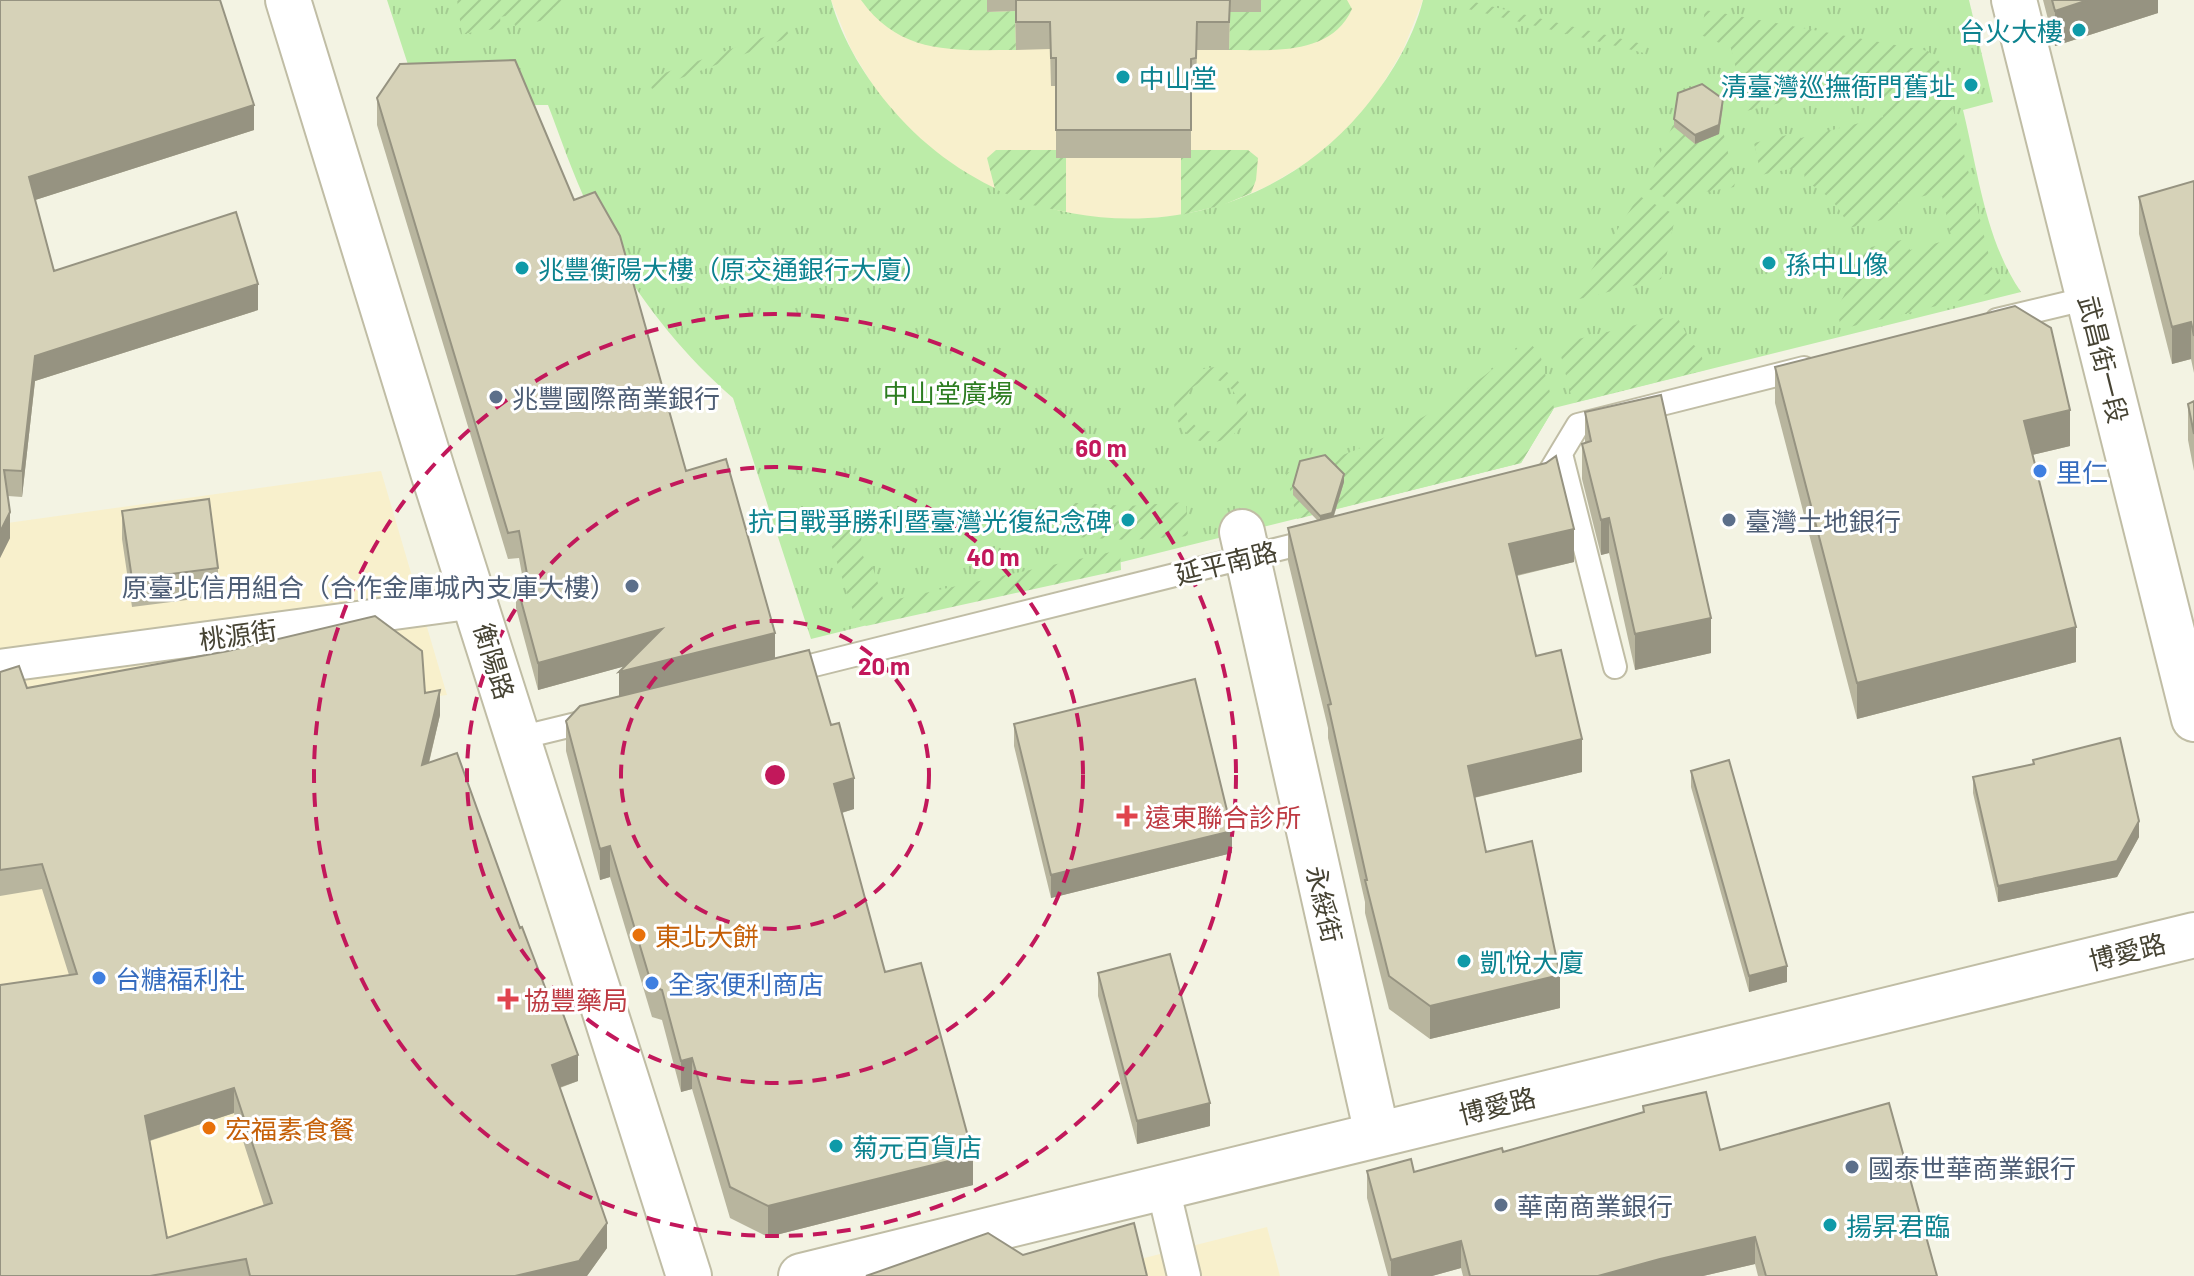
<svg xmlns="http://www.w3.org/2000/svg" width="2194" height="1276" font-family="Barlow,'Noto Sans TC',sans-serif">
	<style>
		.commercial { fill: #f8f0cc }
		.park { fill: url(#park-tufts) }
		.garden { fill: url(#garden-furrows); fill-rule: evenodd }
		.lines { fill: none; stroke-linecap: round; stroke-linejoin: round }
		.service-casing { stroke: #c0bda5; stroke-width: 26 }
		.pedestrian-casing { stroke: #c0bda5; stroke-width: 36 }
		.minor-casing { stroke: #c0bda5; stroke-width: 48 }
		.tertiary-casing { stroke: #c0bda5; stroke-width: 48 }
		.service { stroke: #fff; stroke-width: 22 }
		.pedestrian { stroke: #fff; stroke-width: 32 }
		.minor { stroke: #fff; stroke-width: 44 }
		.tertiary { stroke: #fff; stroke-width: 44 }
		.wall { fill: #b8b59e; fill-rule: evenodd }
		.shaded-wall { fill: #969381 }
		.building { fill: #d6d2b8; stroke: #969381; stroke-width: 2; fill-rule: evenodd }
		.ring { fill: none; stroke: #c2185b; stroke-width: 4; stroke-dasharray: 14 10 }
		.culture-dot { fill: #0f9aa8; stroke: #fff; stroke-width: 3 }
		.service-dot { fill: #5c6f8a; stroke: #fff; stroke-width: 3 }
		.shop-dot { fill: #3f7fe0; stroke: #fff; stroke-width: 3 }
		.health-dot { fill: #e0444e; stroke: #fff; stroke-width: 3 }
		.food-dot { fill: #e8710a; stroke: #fff; stroke-width: 3 }
		.labels { text-anchor: middle; dominant-baseline: central; stroke-width: 6; stroke-linejoin: round; paint-order: stroke }
		.culture-label { font-size: 26px; fill: #0d838f; stroke: #fff; text-anchor: start }
		.street-label { font-size: 26px; fill: #464333; stroke: #fff }
		.park-label { font-size: 26px; fill: #2d7d21; stroke: #fff }
		.service-label { font-size: 26px; fill: #4e5e75; stroke: #fff; text-anchor: start }
		.shop-label { font-size: 26px; fill: #366cbe; stroke: #fff; text-anchor: start }
		.health-label { font-size: 26px; fill: #be3a42; stroke: #fff; text-anchor: start }
		.food-label { font-size: 26px; fill: #c56008; stroke: #fff; text-anchor: start }
		.centre { fill: #c2185b; stroke: #fff; stroke-width: 4 }
		.ring-label { font-size: 24px; text-anchor: middle; font-weight: bold; fill: #c2185b; stroke: #fff; stroke-width: 6; stroke-linejoin: round; paint-order: stroke }
	</style>
	<defs>
		<pattern id="park-tufts" width="24" height="20" patternUnits="userSpaceOnUse" patternTransform="scale(2)"><rect width="24" height="20" fill="#bceca8"/><path d="M3 7l-1-3M5 7V3M7 7l1-3M15 17l-1-3M17 17v-4M19 17l1-3" fill="none" stroke="#a3cc91"/></pattern>
		<pattern id="garden-furrows" width="10" height="10" patternUnits="userSpaceOnUse" patternTransform="scale(2)"><rect width="10" height="10" fill="#bceca8"/><path d="M-1 1l2-2M0 10L10 0M9 11l2-2" fill="none" stroke="#a3cc91"/></pattern>
	</defs>
	<rect width="100%" height="100%" fill="#f3f3e3"/>
	<path class="commercial" d="M831 0H1423L1403 50 1378 92 1347 129 1310 161 1268 186 1223 205 1176 216 1128 220 1079 216 1032 205 986 186 945 160 908 128 876 91 851 49Z
		M381 471 447 695 145 732 293 1276H101L0 1004V524Z
		M1267 1227 1280 1276H1082L1081 1274Z"/>
	<path class="park" d="M387 0H831C842 40 866 79 893 110 1016 253 1240 256 1362 111 1389 79 1413 40 1423 0H1969L1993 102 1963 110C1978 170 1985 240 2021 292L1554 408 1521 463 811 639 733 398C673 346 624 279 589 208 573 175 561 139 548 105H432L425 117Z"/>
	<path class="garden" d="M457 0H563L564 5 553 8 555 18 515 26 512 15 500 17 501 28 462 34Z
		M861 0H987L988 12 1015 11 1016 50C955 50 901 56 861 0Z
		M1261 0H1347L1352 9C1331 56 1272 50 1229 50L1230 12H1261Z
		M1466 0 1646 45 1644 53 1464 8Z
		M1705 10 1928 51 1942 64 1992 268 1999 276 2003 290 1841 329 1837 308C1848 290 1855 273 1854 251L1906 239 1910 250 1952 239 1941 192 1898 202 1901 215 1849 228C1840 205 1826 193 1805 181L1804 172 1796 174 1794 168 1761 175 1754 143 1799 132 1801 138 1883 117 1875 81 1746 111 1731 48 1701 35Z
		M786 29 790 37 652 89 648 79Z
		M1676 118 1721 122 1735 183 1734 187 1698 193 1683 207 1645 187Z
		M996 150H1056L1057 158H1066V212L1032 205 995 189 987 158Z
		M1191 150H1248L1258 158 1256 180 1251 193 1223 205 1181 215V158H1191Z
		M1639 196 1670 212 1674 223 1661 279 1563 303 1587 277Z
		M1676 315 1692 344 1700 349 1705 370 1573 403 1558 344Z
		M1527 340 1540 354 1554 408 1521 463 1297 519 1286 473C1382 447 1452 407 1527 340Z
		M1217 367C1240 376 1258 400 1242 425 1238 432 1231 437 1223 440 1173 458 1147 371 1217 367ZM1215 379C1267 396 1213 458 1189 418 1177 397 1194 380 1215 379Z
		M1061 502 1128 506 1186 502 1188 536 1128 540 1057 536Z
		M858 524 862 533 860 549 864 558 872 565 884 602 1120 550 1121 570 866 626 854 614 827 532Z"/>
	<g class="lines">
		<defs>
			<path id="service" d="M1997 320 2089 298
				M1561 454 1615 667
				M1539 484 1543 483 1578 425 1804 368
				M786 672 1315 540
				M519 738 593 720"/>
			<path id="pedestrian" d="M0 666 476 602
				M1163 1188 1184 1276"/>
			<path id="minor" d="M2014 0 2194 719
				M1242 532 1377 1134"/>
			<path id="tertiary" d="M288 0 433 472 689 1276
				M801 1276 2194 935"/>
		</defs>
		<use href="#service" class="service-casing"/>
		<use href="#pedestrian" class="pedestrian-casing"/>
		<use href="#minor" class="minor-casing"/>
		<use href="#tertiary" class="tertiary-casing"/>
		<use href="#service" class="service"/>
		<use href="#pedestrian" class="pedestrian"/>
		<use href="#minor" class="minor"/>
		<use href="#tertiary" class="tertiary"/>
	</g>
	<path class="wall" d="M0 0 254 130 35 200 54 271 258 310 35 381 22 497 8 496 10 538 0 558Z
		M987 0H1261V12H1230L1229 50H1197L1196 86 1191 87V158H1056V86H1051L1050 49 1016 50 1015 11 987 12Z
		M2043 0H2158V13L2055 46Z
		M377 98 686 471 775 658 854 809 842 813 885 972 973 1185 768 1237 730 1218 692 1089 681 1092 662 1020 652 1017 610 877 600 880 566 751V721L619 697 625 666 538 690 516 608V582L523 580 519 558 508 559 377 125Z
		M1723 107 1719 134 1695 144 1674 127V119Z
		M2194 181V373L2191 359 2172 364 2139 234V197Z
		M1775 367 2070 446 2032 455 2076 662 1857 719 1775 403Z
		M2194 401V471L2188 440V404Z
		M1585 412 1711 653 1635 670 1609 553 1601 555 1582 479V444L1585 443Z
		M1344 482 1334 516 1574 562 1517 576 1536 656 1582 772 1474 798 1486 852 1560 1008 1430 1039 1389 1009 1365 913V902L1328 738V728L1288 561V528L1317 520 1293 495V486Z
		M122 511 218 568V596L132 607 122 539Z
		M0 672 27 688 425 693 440 715 429 763 520 928 578 1081 560 1088 607 1248 587 1276H0L69 975 42 889 0 896ZM234 1113 264 1206 167 1238 150 1141Z
		M1014 724 1232 853 1051 898 1014 746Z
		M2033 760 2139 837 2117 877 1998 902 1973 793V777L2033 764Z
		M1691 771 1787 982 1749 992 1691 787Z
		M1098 973 1210 1126 1137 1144 1098 996Z
		M1643 1106 1720 1150 1937 1276H1758L1755 1264 1703 1276H1463L1461 1268 1432 1276H1388L1367 1198V1171L1414 1172 1503 1152 1643 1112Z"/>
	<path class="shaded-wall" d="M2088 0H2158V13L2055 46V11Z
		M1723 99 1719 134 1695 144V135Z
		M254 105V130L29 202V177Z
		M258 284V310L35 381 22 497V471L35 356Z
		M2191 322V359L2172 364V327Z
		M2070 410V446L2024 457V421Z
		M1344 474V482L1332 521 1320 524V516Z
		M10 512V538L0 558V532Z
		M1609 518V553L1601 555V520Z
		M1574 529V562L1509 577V544Z
		M1711 618V653L1635 670V634Z
		M2076 627V662L1857 719V683Z
		M662 629V656L538 690V663Z
		M775 633V660L619 699V672Z
		M440 690V715L422 791V765Z
		M1582 739V772L1468 799V766Z
		M854 778V809L834 815V784Z
		M2139 821V837L2117 877 1998 902V886Z
		M1232 831V853L1051 898V875Z
		M610 846V877L600 880V849Z
		M1787 966V982L1749 992V976Z
		M1560 975V1008L1430 1039V1006Z
		M578 1055V1081L552 1090V1065Z
		M692 1058V1089L681 1092V1061Z
		M234 1088V1113L145 1142V1116Z
		M1210 1103V1126L1137 1144V1121Z
		M973 1155V1185L768 1237V1206Z
		M607 1223V1248L587 1276H515Z
		M1755 1237V1264L1703 1276H1598L1660 1259Z
		M1461 1241V1268L1432 1276H1391V1260Z"/>
	<path class="building" d="M0 0H220L254 105 29 177 54 271 236 212 258 284 35 356 22 471 4 470 10 512 0 532Z
		M1016 0H1230L1229 22H1197L1196 58 1191 59V130H1056V58H1051L1050 22H1016Z
		M2052 0H2088L2055 11Z
		M515 60 574 200 595 192 620 236 686 471 726 459 775 633 619 672 662 629 538 663 516 582 528 579 519 531 508 533 377 98 400 64Z
		M1702 84 1723 99 1719 125 1695 135 1674 119 1678 93Z
		M2194 181V336L2191 322 2172 327 2139 197Z
		M2015 306 2051 328 2070 410 2024 421 2076 627 1857 683 1775 367Z
		M1661 395 1711 618 1635 634 1609 518 1601 520 1582 444 1591 441 1585 412Z
		M2194 401V434L2188 404Z
		M1325 455 1344 474 1332 513 1320 516 1293 486 1300 461Z
		M1556 456 1574 529 1509 544 1536 656 1561 650 1582 739 1468 766 1486 852 1532 841 1560 975 1430 1006 1389 976 1365 880H1367L1328 705 1331 704 1288 528 1546 463Z
		M209 499 218 568 132 579 122 511Z
		M375 616 422 651 425 693 440 690 422 765 457 753 520 928 522 927 551 1003 558 1000 578 1055 552 1065 607 1223 579 1261 515 1276H250L246 1259 150 1276H0V985L77 974 42 864 0 870V672L19 666 27 688 228 651ZM234 1088 272 1203 167 1238 145 1116Z
		M809 650 831 725 839 723 854 778 834 784 885 972 921 963 973 1155 768 1206 730 1187 692 1058 681 1061 662 990 652 986 610 846 600 849 566 721 580 706Z
		M1195 679 1232 831 1051 875 1014 724Z
		M2120 738 2139 821 2117 861 1998 886 1973 777 2034 764 2033 760Z
		M1729 760 1787 966 1749 976 1691 771Z
		M1170 954 1210 1103 1137 1121 1098 973Z
		M1706 1092 1720 1150 1889 1103 1937 1276H1766L1755 1237 1660 1259 1598 1276H1470L1461 1241 1391 1260 1367 1171 1411 1159 1414 1172 1502 1148 1503 1152 1644 1112 1643 1106Z
		M1134 1223 1147 1276H866L988 1233 1023 1255Z"/>
	<g class="ring">
		<circle cx="775" cy="775" r="154"/>
		<circle cx="775" cy="775" r="308"/>
		<circle cx="775" cy="775" r="461"/>
	</g>
	<g class="culture-dot">
		<circle cx="2079" cy="30" r="8"/>
		<circle cx="1123" cy="77" r="8"/>
		<circle cx="1971" cy="85" r="8"/>
		<circle cx="1769" cy="263" r="8"/>
		<circle cx="522" cy="268" r="8"/>
		<circle cx="1128" cy="520" r="8"/>
		<circle cx="1464" cy="961" r="8"/>
		<circle cx="836" cy="1146" r="8"/>
		<circle cx="1830" cy="1225" r="8"/>
	</g>
	<g class="service-dot">
		<circle cx="496" cy="397" r="8"/>
		<circle cx="1729" cy="520" r="8"/>
		<circle cx="632" cy="586" r="8"/>
		<circle cx="1852" cy="1167" r="8"/>
		<circle cx="1501" cy="1205" r="8"/>
	</g>
	<g class="shop-dot">
		<circle cx="2040" cy="471" r="8"/>
		<circle cx="99" cy="978" r="8"/>
		<circle cx="652" cy="983" r="8"/>
	</g>
	<g class="health-dot">
		<path d="M1123 804h8v8h8v8h-8v8h-8v-8h-8v-8h8z"/>
		<path d="M504 987h8v8h8v8h-8v8h-8v-8h-8v-8h8z"/>
	</g>
	<g class="food-dot">
		<circle cx="639" cy="935" r="8"/>
		<circle cx="209" cy="1128" r="8"/>
	</g>
	<g class="labels">
		<g class="culture-label">
			<text x="2063" y="30" text-anchor="end">台火大樓</text>
			<text x="1139" y="77">中山堂</text>
			<text x="1955" y="85" text-anchor="end">清臺灣巡撫衙門舊址</text>
			<text x="1785" y="263">孫中山像</text>
			<text x="538" y="268">兆豐衡陽大樓（原交通銀行大廈）</text>
			<text x="1112" y="520" text-anchor="end">抗日戰爭勝利暨臺灣光復紀念碑</text>
			<text x="1480" y="961">凱悅大廈</text>
			<text x="852" y="1146">菊元百貨店</text>
			<text x="1846" y="1225">揚昇君臨</text>
		</g>
		<g class="street-label">
			<text transform="translate(2104 359) rotate(76)">武昌街一段</text>
			<text transform="translate(1226 562) rotate(-14)">延平南路</text>
			<text transform="translate(238 634) rotate(-8)">桃源街</text>
			<text transform="translate(495 661) rotate(73)">衡陽路</text>
			<text transform="translate(1325 904) rotate(77)">永綏街</text>
			<text transform="translate(2127 951) rotate(-14)">博愛路</text>
			<text transform="translate(1497 1105) rotate(-14)">博愛路</text>
		</g>
		<g class="park-label">
			<text x="948" y="392">中山堂廣場</text>
		</g>
		<g class="service-label">
			<text x="512" y="397">兆豐國際商業銀行</text>
			<text x="1745" y="520">臺灣土地銀行</text>
			<text x="616" y="586" text-anchor="end">原臺北信用組合（合作金庫城內支庫大樓）</text>
			<text x="1868" y="1167">國泰世華商業銀行</text>
			<text x="1517" y="1205">華南商業銀行</text>
		</g>
		<g class="shop-label">
			<text x="2056" y="471">里仁</text>
			<text x="115" y="978">台糖福利社</text>
			<text x="668" y="983">全家便利商店</text>
		</g>
		<g class="health-label">
			<text x="1145" y="816">遠東聯合診所</text>
			<text x="524" y="999">協豐藥局</text>
		</g>
		<g class="food-label">
			<text x="655" y="935">東北大餅</text>
			<text x="225" y="1128">宏福素食餐</text>
		</g>
	</g>
	<circle cx="775" cy="775" r="12" class="centre"/>
	<g class="ring-label">
		<text x="1101" y="457">60 m</text>
		<text x="993" y="566">40 m</text>
		<text x="884" y="675">20 m</text>
	</g>
</svg>
